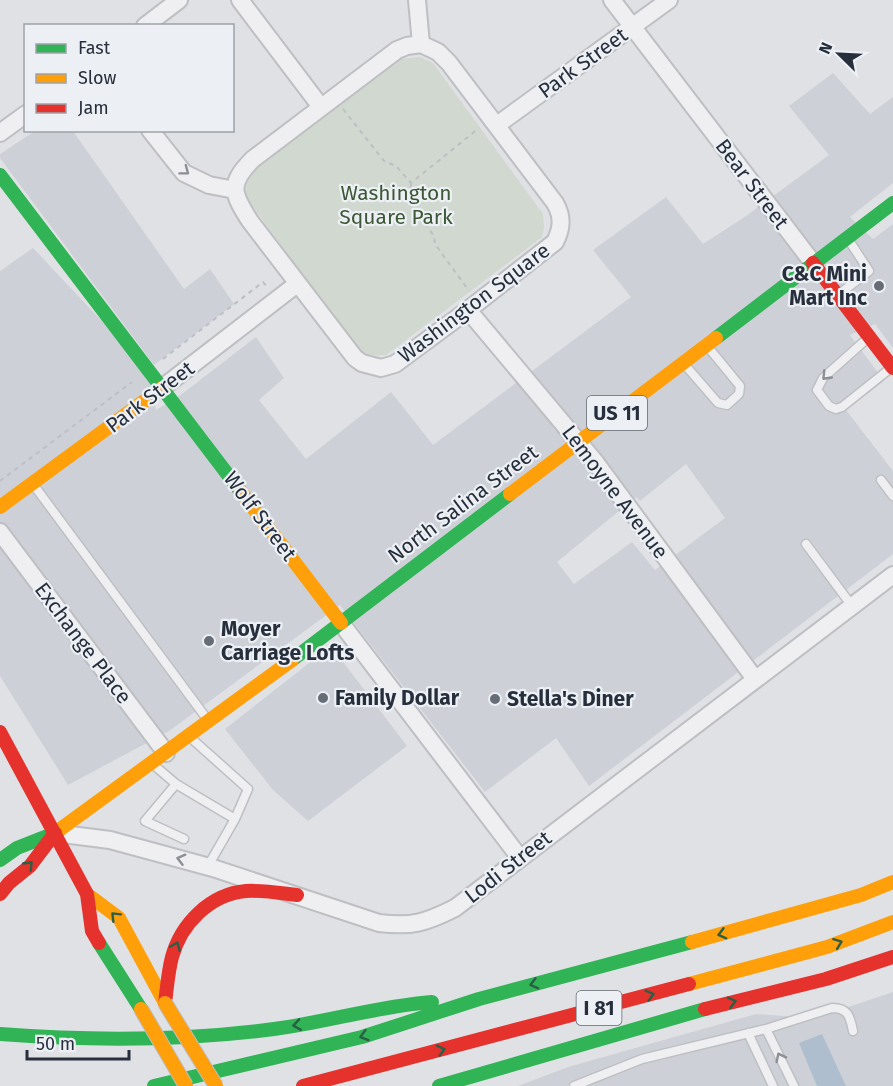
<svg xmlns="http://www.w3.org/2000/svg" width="893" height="1086" font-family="'Fira Sans',sans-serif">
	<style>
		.built { fill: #cdd1d7; fill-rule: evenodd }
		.green { fill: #d0d8d0 }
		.water { fill: #aebece }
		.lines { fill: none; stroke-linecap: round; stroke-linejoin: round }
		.lane-casing { stroke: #bdbfc2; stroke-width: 11 }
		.street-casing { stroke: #bdbfc2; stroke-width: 20 }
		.path { stroke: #bebfc4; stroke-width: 2; stroke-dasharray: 4.5 4.5; stroke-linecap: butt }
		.lane { stroke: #efeff1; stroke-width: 8 }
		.street { stroke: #efeff1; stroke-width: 16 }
		.fast { stroke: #30b455; stroke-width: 14 }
		.slow { stroke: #ff9f0a; stroke-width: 14 }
		.jam { stroke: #e5322d; stroke-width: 14 }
		.slow-bridge-casing { stroke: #bcbec2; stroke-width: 16; stroke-linecap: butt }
		.slow-bridge { stroke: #ff9f0a; stroke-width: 14 }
		.oneway { stroke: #8b8f96 }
		.oneway2 { stroke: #2a5e45 }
		.poi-dot { fill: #676d77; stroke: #ecf0f4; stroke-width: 2 }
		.labels { text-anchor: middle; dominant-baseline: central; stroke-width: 4.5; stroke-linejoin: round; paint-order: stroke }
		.shield { fill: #ecf0f4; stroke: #626973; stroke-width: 1.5 }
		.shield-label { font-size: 20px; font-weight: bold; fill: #272f3c }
		.street-label { font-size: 21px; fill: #272f3c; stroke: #ecf0f4 }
		.park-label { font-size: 21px; fill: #3c5735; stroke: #ecf0f4 }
		.poi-label { font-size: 21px; font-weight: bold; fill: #272f3c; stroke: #ecf0f4; text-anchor: start }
	</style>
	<rect width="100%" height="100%" fill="#dfe1e4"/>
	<path class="built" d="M833 73 870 114 893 97V183L850 217 873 239 893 224V348L875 324 850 335 884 381 846 410 893 471V554L589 786 556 738 485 792 340 605 169 731 68 785 0 676V271L33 248 148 370 156 410 182 394 256 337 284 378 259 400 306 459 391 392 433 445 631 297 593 250 666 197 703 244 746 216 829 155 789 106ZM686 464 725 518 655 570 632 542 574 584 557 562 636 497 640 501Z
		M35 131H73L184 289 210 269 234 304 154 365 0 158V154Z
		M331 646 407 746 308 821 273 790 225 729Z
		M893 992V1086H518L568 1067 756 1014 816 1018Z"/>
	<path class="green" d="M420 57 433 63 543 214 544 227 542 237 386 355C371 356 363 355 353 343L245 196 246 179 256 168 400 59Z"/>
	<path class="water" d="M822 1034 846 1086H817L799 1043Z"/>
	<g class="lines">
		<defs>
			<path id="lane" d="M838 295 869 271 848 239
				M869 337 823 378 817 390 829 406 836 409 842 407 892 367
				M685 365 718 403 727 405 739 394 740 386 708 347
				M881 480 893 496
				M33 484 207 719
				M806 544 852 606
				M192 739 248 789 235 819
				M155 766 176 784 235 819 208 866
				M176 784 145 821 184 839
				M766 1029 794 1086
				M748 1033 773 1086
				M574 1086 642 1059 766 1029 832 1008C848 1008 850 1016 853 1031"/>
			<path id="street" d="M240 0 321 107
				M417 0 421 44
				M612 0 813 263
				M145 26 179 0
				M421 44 438 52 449 63 555 203C563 217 562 228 555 242L468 310 395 364 381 368 362 363 355 358 250 221C232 193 228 184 253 159L397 50 407 46Z
				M497 125 669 0
				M150 130 184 173 209 185 235 190
				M0 133 26 114
				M468 310 596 463 755 679
				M162 388 297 284
				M0 532 166 753
				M341 623 520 858
				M55 833 110 840 213 868 379 923C412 927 425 923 455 908L893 575"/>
		</defs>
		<use href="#lane" class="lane-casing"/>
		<use href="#street" class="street-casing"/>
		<path class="path" d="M343 109 384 161 396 166 411 183 479 128
			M411 184 409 203 434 236 435 244 469 291
			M163 359 263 282 267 287
			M0 481 132 382"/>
		<use href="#lane" class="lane"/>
		<use href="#street" class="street"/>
		<path class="fast" d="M0 175 241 492
			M716 338 893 203
			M292 660 510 494
			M0 860 17 848 55 833
			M99 943 141 1009
			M0 1034C92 1041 183 1041 274 1029 327 1022 379 1006 432 1002
			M154 1086 362 1037 479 999 692 942
			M439 1086 705 1009"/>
		<path class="slow" d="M241 492 341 623
			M510 494 716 338
			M0 507 162 388
			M55 833 292 660
			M87 894 119 918 165 1003
			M692 942 861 895 893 882
			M689 984 827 947 893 922"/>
		<path class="jam" d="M813 263 893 368
			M0 732 87 894 92 931 99 943
			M0 894 9 883 30 866 55 833
			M165 1003C167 988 168 972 172 957 181 924 210 894 246 891 263 890 280 893 297 895
			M705 1009 826 979 893 957
			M303 1086 689 984"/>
		<defs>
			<path id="slow-bridge" d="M165 1003 216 1086
				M141 1009 186 1086"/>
		</defs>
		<use href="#slow-bridge" class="slow-bridge-casing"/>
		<use href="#slow-bridge" class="slow-bridge"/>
	</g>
	<defs><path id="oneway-chevron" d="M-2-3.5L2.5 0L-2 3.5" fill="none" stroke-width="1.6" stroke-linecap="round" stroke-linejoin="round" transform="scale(1.5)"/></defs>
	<g class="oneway">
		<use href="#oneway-chevron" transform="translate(185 171) rotate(37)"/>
		<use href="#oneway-chevron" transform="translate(826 376) rotate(134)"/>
		<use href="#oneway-chevron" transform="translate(181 859) rotate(-165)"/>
		<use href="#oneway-chevron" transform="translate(780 1057) rotate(-116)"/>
	</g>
	<g class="oneway2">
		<use href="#oneway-chevron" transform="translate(29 865) rotate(-46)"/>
		<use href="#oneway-chevron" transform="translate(115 916) rotate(-135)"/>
		<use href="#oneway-chevron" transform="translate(722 934) rotate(165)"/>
		<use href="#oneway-chevron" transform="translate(838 943) rotate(-21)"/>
		<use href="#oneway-chevron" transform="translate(176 946) rotate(-67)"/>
		<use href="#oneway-chevron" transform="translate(534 984) rotate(165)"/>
		<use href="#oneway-chevron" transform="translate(650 995) rotate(-15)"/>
		<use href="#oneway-chevron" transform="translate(732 1002) rotate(-14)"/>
		<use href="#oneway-chevron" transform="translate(297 1025) rotate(171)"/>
		<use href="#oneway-chevron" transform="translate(364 1036) rotate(164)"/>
		<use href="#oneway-chevron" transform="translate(441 1050) rotate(-15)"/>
	</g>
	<g class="poi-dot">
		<circle cx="879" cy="286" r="6"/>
		<circle cx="209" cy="641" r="6"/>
		<circle cx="323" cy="698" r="6"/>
		<circle cx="495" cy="699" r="6"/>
	</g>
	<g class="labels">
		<g class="shield">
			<rect x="587" y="396" width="60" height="34" rx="4.5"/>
			<rect x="576.5" y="991" width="45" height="34" rx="4.5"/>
		</g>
		<g class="shield-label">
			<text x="617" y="413">US 11</text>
			<text x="599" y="1008">I 81</text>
		</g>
		<g class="street-label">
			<text transform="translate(583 63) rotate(-36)">Park Street</text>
			<text transform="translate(752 184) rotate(53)">Bear Street</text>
			<text transform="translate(474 303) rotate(-37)">Washington Square</text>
			<text transform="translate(150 397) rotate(-37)">Park Street</text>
			<text transform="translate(615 492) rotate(53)">Lemoyne Avenue</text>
			<text transform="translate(463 504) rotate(-37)">North Salina Street</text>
			<text transform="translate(260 516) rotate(53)">Wolf Street</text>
			<text transform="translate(83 643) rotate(53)">Exchange Place</text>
			<text transform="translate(508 867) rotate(-38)">Lodi Street</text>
		</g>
		<g class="park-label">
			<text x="396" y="193">Washington<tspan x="396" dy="24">Square Park</tspan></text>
		</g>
		<g class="poi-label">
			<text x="867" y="274" text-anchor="end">C&amp;C Mini<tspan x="867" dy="24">Mart Inc</tspan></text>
			<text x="221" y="629">Moyer<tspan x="221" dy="24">Carriage Lofts</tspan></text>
			<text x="335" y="698">Family Dollar</text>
			<text x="507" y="699">Stella's Diner</text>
		</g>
	</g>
	<rect x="24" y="24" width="210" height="108" fill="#ecf0f4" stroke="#9da3aa" stroke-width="1.5"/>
	<rect x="36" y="44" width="30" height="9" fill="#30b455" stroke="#9da3aa" stroke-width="1.5"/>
	<text x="78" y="54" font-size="18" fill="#272f3c">Fast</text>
	<rect x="36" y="74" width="30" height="9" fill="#ff9f0a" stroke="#9da3aa" stroke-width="1.5"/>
	<text x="78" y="84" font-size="18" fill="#272f3c">Slow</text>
	<rect x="36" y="104" width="30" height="9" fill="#e5322d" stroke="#9da3aa" stroke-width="1.5"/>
	<text x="78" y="114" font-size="18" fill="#272f3c">Jam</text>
	<g transform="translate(839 54) rotate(294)" stroke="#ecf0f4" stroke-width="4.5" paint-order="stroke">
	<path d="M0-4.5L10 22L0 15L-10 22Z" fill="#272f3c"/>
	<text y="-9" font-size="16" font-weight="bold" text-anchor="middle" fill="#272f3c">N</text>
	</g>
	<path d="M27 1050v9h102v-9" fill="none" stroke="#272f3c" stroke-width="3"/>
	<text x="36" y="1050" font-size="18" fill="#272f3c" stroke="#ecf0f4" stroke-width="4.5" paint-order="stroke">50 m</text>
</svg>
